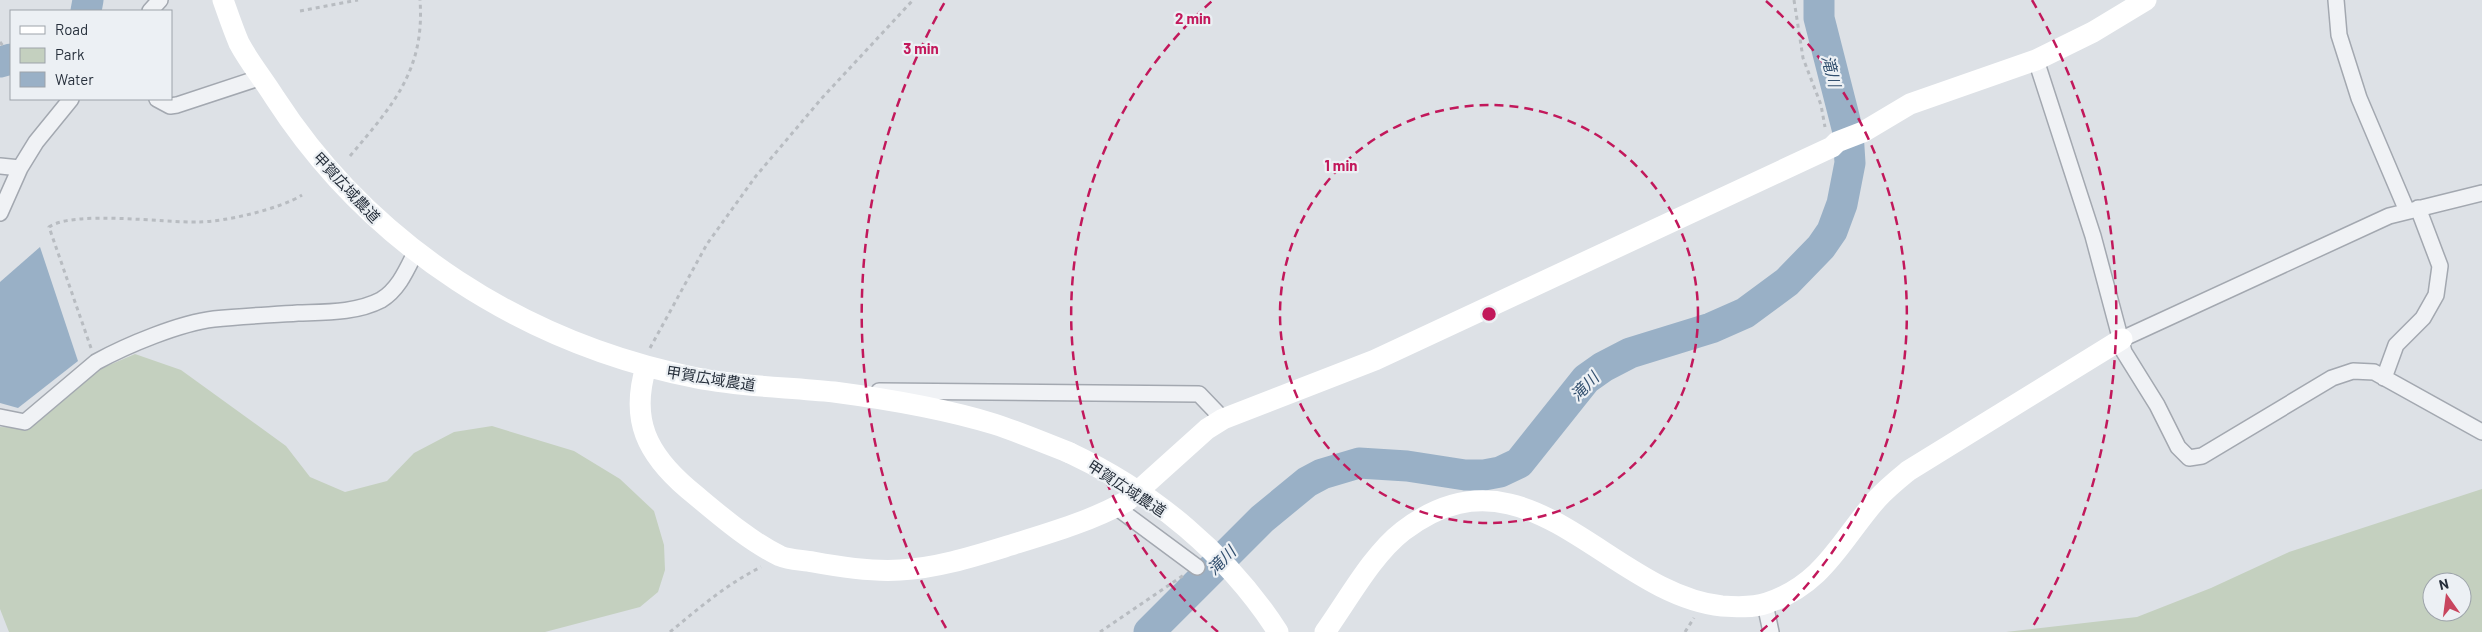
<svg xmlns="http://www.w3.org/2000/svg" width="2482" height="632" font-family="Barlow,'Noto Sans JP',sans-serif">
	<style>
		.green { fill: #c4d0bf; fill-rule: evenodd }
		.water { fill: #99b0c6 }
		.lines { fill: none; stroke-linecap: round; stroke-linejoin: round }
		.river { stroke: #99b0c6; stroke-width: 31 }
		.street-casing { stroke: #a3a8b0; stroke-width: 18 }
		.path { stroke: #b8bcc1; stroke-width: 3; stroke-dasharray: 4 4; stroke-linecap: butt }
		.street { stroke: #f0f2f5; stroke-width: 15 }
		.secondary { stroke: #fff; stroke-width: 21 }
		.secondary-bridge { stroke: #fff; stroke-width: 21 }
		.ring { fill: none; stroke: #c2185b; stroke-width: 2.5; stroke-dasharray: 9 6 }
		.labels { text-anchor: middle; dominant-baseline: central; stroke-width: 4.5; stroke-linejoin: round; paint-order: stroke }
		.street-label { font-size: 15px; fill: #27303c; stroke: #ecf0f4 }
		.water-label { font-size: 16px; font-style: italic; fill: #33506f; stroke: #ecf0f4 }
		.centre { fill: #c2185b; stroke: #ecf0f4; stroke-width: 2.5 }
		.ring-label { font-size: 15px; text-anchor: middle; font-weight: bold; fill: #c2185b; stroke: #ecf0f4; stroke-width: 4.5; stroke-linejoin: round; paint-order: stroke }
	</style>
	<rect width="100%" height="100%" fill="#dde1e6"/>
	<path class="green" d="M135 354 181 370 286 446 310 477 345 492 387 481 414 453 454 432 492 426 574 451 620 479 654 511 664 545 665 570 658 592 640 607 545 632H9L0 609V427L29 428 100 369Z
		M2482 489V632H2006L2137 617 2211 588 2289 552ZM2432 582H2462V612H2432Z"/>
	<path class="water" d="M40 247 78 361 18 408 0 403V282Z"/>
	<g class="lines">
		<path class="river" d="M86 11 88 0
			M0 62 11 59
			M1149 632 1262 519 1307 482 1322 474 1359 463 1407 466 1465 475H1484L1500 472 1519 463 1586 379 1603 367 1630 353 1711 328 1745 313 1787 282 1821 247 1832 231 1842 204 1850 163 1848 132 1819 18V0"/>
		<defs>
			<path id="street" d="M2336 0 2339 35 2359 98 2407 211
				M150 11 160 0
				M2036 60 2093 236 2124 352 2157 405 2178 447 2189 458 2202 456 2332 378 2353 371 2374 372 2482 432
				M157 99 170 106 177 105 262 77
				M0 166 20 168 36 142 71 99
				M0 213 20 168
				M2122 339 2389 216 2482 193
				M2384 378 2396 345 2423 318 2436 295 2440 266 2418 208
				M879 391 1199 394 1223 419
				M0 417 25 422 96 362C127 345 180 323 214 319 242 316 271 315 298 313 325 312 356 313 381 300 399 289 407 269 416 251
				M1116 507 1197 567
				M1765 604 1771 632"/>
		</defs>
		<use href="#street" class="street-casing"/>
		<path class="path" d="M1794 0 1803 58 1821 105 1825 127
			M300 11 358 0
			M0 42 3 46
			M350 156C393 105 425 70 420 0
			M91 348 49 227C73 210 166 223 198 222 224 222 280 209 302 195
			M650 348 707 244 756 176 822 98 913 0
			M670 632C699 608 727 584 761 567
			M1100 632 1184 575
			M1685 632 1694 618"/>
		<use href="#street" class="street"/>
		<path class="secondary" d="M223 0C228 14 233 29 239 43 249 62 264 80 275 98 371 246 525 344 697 378 742 387 788 387 834 392 887 399 942 408 994 424 1019 432 1045 443 1070 453
			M646 367C630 420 647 454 688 489 716 512 747 540 780 556 789 560 803 560 813 562 840 567 872 572 900 570 938 568 975 556 1011 545 1050 533 1091 521 1127 501L1207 429 1223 419 1375 360 1832 147 1837 142 1863 132 1910 104 2036 60 2093 32 2146 0
			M1325 632C1348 600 1372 555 1403 531 1527 436 1608 594 1722 606 1736 607 1753 608 1767 603 1824 584 1841 540 1877 499 1887 488 1897 480 1908 471L2122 339"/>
		<path class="secondary-bridge" d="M1070 453C1153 492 1228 554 1278 632"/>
	</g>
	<g class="ring">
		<circle cx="1489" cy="314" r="209"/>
		<path d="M1218 632A418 418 0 0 1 1212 1M1766 1A418 418 0 0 1 1760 632"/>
		<path d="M946 628A627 627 0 0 1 946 0M2032 0A627 627 0 0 1 2032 628"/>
	</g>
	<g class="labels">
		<g class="street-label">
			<text transform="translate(347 187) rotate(47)">甲賀広域農道</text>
			<text transform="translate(711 378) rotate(9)">甲賀広域農道</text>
			<text transform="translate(1127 488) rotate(33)">甲賀広域農道</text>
		</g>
		<g class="water-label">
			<text transform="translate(1832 71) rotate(76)">滝川</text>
			<text transform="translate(1584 386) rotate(-46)">滝川</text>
			<text transform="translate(1221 560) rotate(-45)">滝川</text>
		</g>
	</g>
	<circle cx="1489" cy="314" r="8" class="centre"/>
	<g class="ring-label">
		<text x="1193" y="24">2 min</text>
		<text x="921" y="54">3 min</text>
		<text x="1341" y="171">1 min</text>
	</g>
	<rect x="10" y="10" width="162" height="90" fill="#ecf0f4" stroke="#9da3aa"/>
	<rect x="20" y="26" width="25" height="8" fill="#ffffff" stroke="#9da3aa"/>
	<text x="55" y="35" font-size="15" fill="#27303c">Road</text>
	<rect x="20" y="48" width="25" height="15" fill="#c4d0bf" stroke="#9da3aa"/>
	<text x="55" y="60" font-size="15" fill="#27303c">Park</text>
	<rect x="20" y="72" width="25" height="15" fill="#99b0c6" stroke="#9da3aa"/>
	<text x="55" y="85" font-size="15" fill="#27303c">Water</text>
	<g transform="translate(2447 597) rotate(346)"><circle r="24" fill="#ecf0f4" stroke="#9da3aa"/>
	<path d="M0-4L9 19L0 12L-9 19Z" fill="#c8455e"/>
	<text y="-8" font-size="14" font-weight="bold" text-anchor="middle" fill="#27303c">N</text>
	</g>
</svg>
